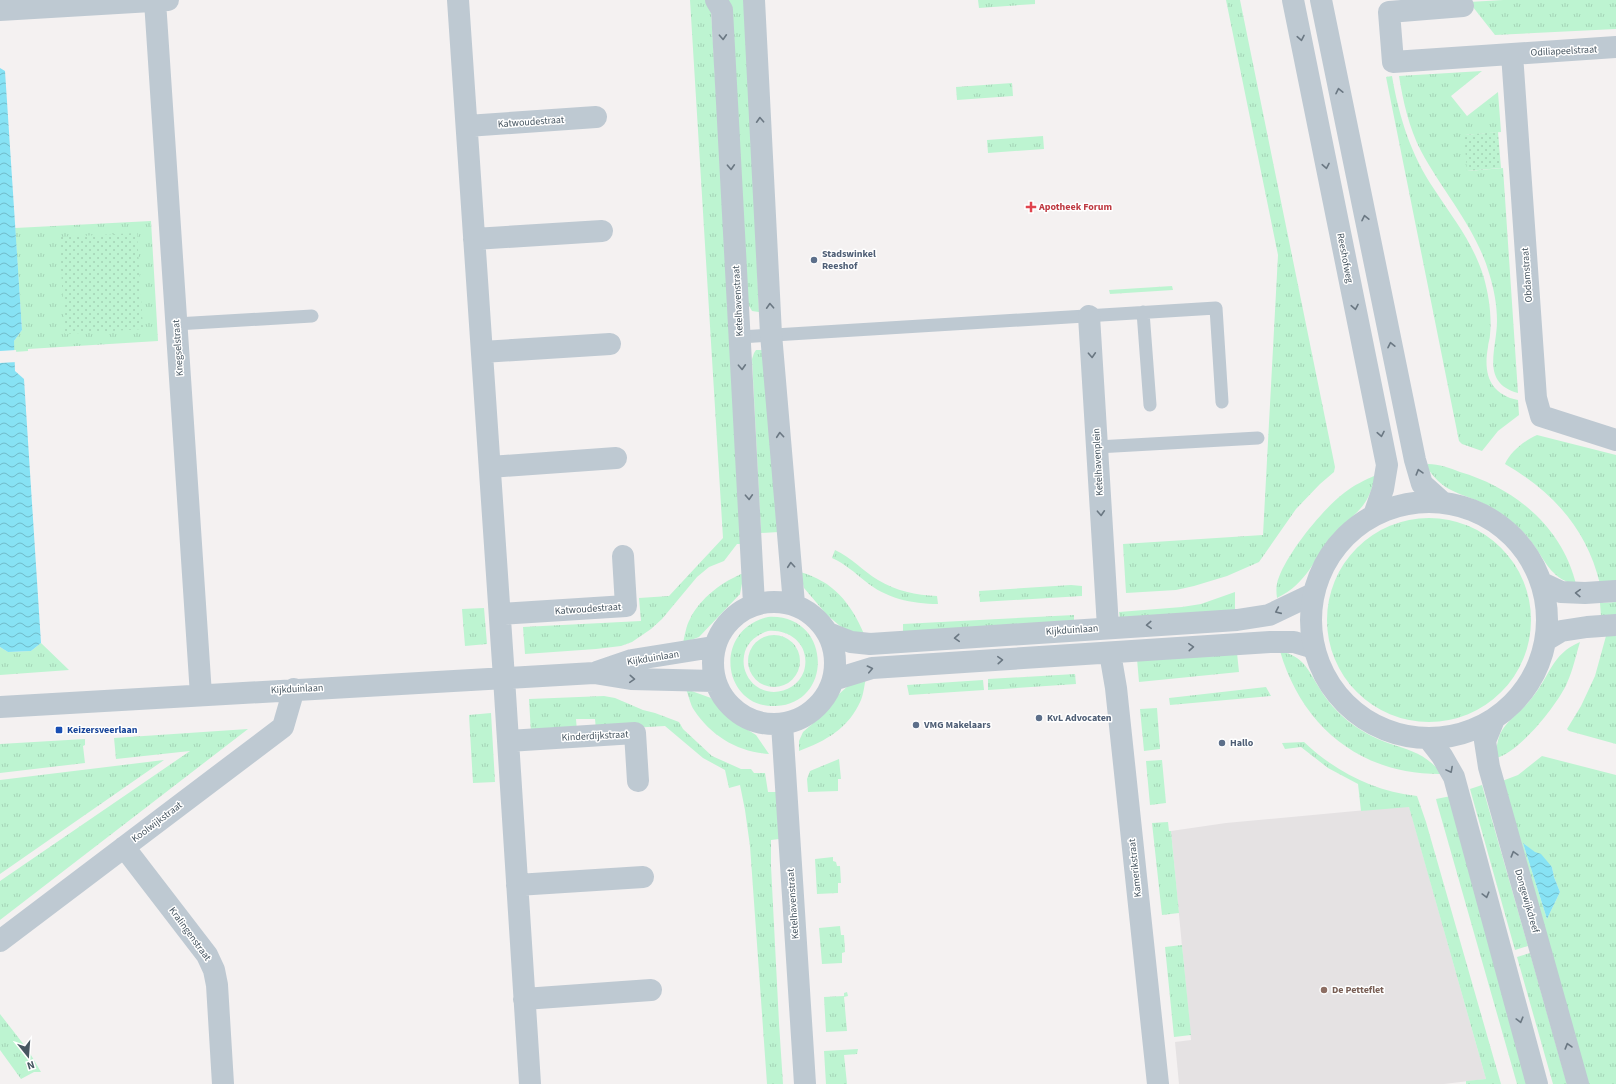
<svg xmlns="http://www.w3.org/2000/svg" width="1616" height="1084" font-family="'Source Sans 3',sans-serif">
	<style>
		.education { fill: #e5e2e3 }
		.grass { fill: url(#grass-tufts); fill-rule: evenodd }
		.park { fill: url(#park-dots) }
		.water { fill: url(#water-waves) }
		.pier { fill: #f4f1f1 }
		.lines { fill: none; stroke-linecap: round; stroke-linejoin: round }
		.service { stroke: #bec9d2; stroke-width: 13 }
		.minor { stroke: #bec9d2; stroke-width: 22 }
		.tertiary { stroke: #bec9d2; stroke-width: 22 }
		.oneway { stroke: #6b7883 }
		.health-dot { fill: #e0444e; stroke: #fff; stroke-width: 1.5 }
		.service-dot { fill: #5c6f8a; stroke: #fff; stroke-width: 1.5 }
		.transit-dot { fill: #1a4fb4; stroke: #fff; stroke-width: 1.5 }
		.education-dot { fill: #8d6e63; stroke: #fff; stroke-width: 1.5 }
		.labels { text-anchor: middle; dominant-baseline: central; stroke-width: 3; stroke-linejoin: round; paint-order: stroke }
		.street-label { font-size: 10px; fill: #475661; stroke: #fff }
		.health-label { font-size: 10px; font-weight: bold; fill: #be3a42; stroke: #fff; text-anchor: start }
		.service-label { font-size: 10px; font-weight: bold; fill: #4e5e75; stroke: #fff; text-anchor: start }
		.transit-label { font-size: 10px; font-weight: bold; fill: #164399; stroke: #fff; text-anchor: start }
		.education-label { font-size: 10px; font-weight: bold; fill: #785e54; stroke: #fff; text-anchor: start }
	</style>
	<defs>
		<pattern id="grass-tufts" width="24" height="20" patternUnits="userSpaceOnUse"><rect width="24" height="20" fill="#bdf4d1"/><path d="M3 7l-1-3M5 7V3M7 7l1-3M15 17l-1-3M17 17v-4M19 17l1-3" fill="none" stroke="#a4d3b6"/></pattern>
		<pattern id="park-dots" width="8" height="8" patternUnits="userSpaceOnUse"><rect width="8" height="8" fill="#bdf4d1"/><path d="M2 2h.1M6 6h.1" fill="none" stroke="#a4d3b6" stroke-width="1.8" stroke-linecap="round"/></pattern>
		<pattern id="water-waves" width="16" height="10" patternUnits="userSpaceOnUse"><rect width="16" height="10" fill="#87e2f4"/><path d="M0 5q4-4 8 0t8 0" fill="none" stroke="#70bac9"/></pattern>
	</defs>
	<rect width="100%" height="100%" fill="#f4f1f1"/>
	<path class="education" d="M1409 806 1486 1079 1444 1084H1179L1175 1042 1191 1040 1171 831 1226 823Z"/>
	<path class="grass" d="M690 0H706L711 11 744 544H737L724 561 709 567 697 577 662 619 651 629 632 642 621 646 596 649 525 654 523 627 641 621 639 598 669 596 723 538Z
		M728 0H746L759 312 752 311 748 304Z
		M978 0H1035V4L979 8Z
		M1226 0H1240L1335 467 1334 472 1320 484 1296 509 1259 562 1227 576 1194 586 1176 590 1126 593 1123 544 1263 535 1278 255Z
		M1503 0H1616V29L1495 35 1469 2Z
		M1482 71 1451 96 1467 116 1498 92 1501 132 1465 135 1468 171 1503 168 1518 393C1480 383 1497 349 1497 321 1497 305 1494 289 1489 273 1476 228 1443 192 1421 151 1409 128 1403 101 1399 76Z
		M1392 76C1399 117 1411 155 1434 189 1454 220 1473 242 1484 278 1489 296 1492 317 1490 335 1490 339 1488 343 1488 347 1483 374 1490 394 1518 400L1519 415 1498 431 1482 451 1462 444 1459 441 1386 77Z
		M1012 83 1013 96 957 100 956 87Z
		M1043 136 1044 149 988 153 987 140Z
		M151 221 158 341 28 349V351L14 352V341L22 330 15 228Z
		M1172 286 1173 290 1110 294 1109 290Z
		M756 350H763L779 532 761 533 752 359 754 353Z
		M1537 435 1616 455V583L1600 584C1587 529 1553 492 1505 464 1510 452 1525 440 1537 435Z
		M1428 464C1439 464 1450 468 1460 472 1515 488 1562 527 1576 584 1554 581 1546 563 1535 547 1529 538 1522 530 1514 524 1503 514 1491 507 1478 501 1453 491 1442 490 1426 466Z
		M1376 475C1373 484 1371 493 1366 501 1358 514 1344 523 1334 535 1313 559 1308 583 1277 598 1276 591 1276 584 1279 577 1289 551 1322 510 1344 493 1354 485 1365 480 1376 475Z
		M1327 620a102 102 0 1 1 204 0a102 102 0 1 1-204 0Z
		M835 550C851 557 863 571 878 580 896 591 916 595 937 596L938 604C912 604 885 598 865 581 854 572 845 564 832 558Z
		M800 572C833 581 851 603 864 634L852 633 840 626 827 615 804 588Z
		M744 573 740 594 699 637 683 643C685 635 686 626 690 619 700 598 723 581 744 573Z
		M1071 585 1082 586V596L980 602 979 591Z
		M1235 592V610L1120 620 1119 612 1182 607 1201 604Z
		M1616 602V616H1601L1600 603Z
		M484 608 487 644 465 646 462 609Z
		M1074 615V623L903 633V624Z
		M768 617C831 613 835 703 776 706 723 709 711 631 768 617ZM768 631C791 629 811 646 804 671 797 691 772 698 756 686 747 679 742 668 744 656 746 643 756 635 768 631Z
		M748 661a26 26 0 1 1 52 0a26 26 0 1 1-52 0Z
		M1616 635V744L1569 731 1567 729 1581 706 1595 676 1606 636Z
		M1580 642C1576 655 1573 670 1567 683 1558 704 1519 753 1496 758 1496 749 1497 742 1500 734 1507 720 1522 711 1531 699 1550 677 1551 654 1580 642Z
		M41 643 69 670 0 675V647L8 652 31 651Z
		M1280 651C1305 657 1307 669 1320 689 1327 701 1337 712 1348 721 1359 730 1374 738 1388 743 1411 751 1425 753 1442 774 1361 775 1302 727 1280 651Z
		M1237 653 1239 672 1139 682 1137 659Z
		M1075 674 1076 684 988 690V679Z
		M866 679C864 685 864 693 861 700 849 728 826 741 799 751V741L803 732 819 718 839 694 849 685Z
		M983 680 984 690 909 695 907 685Z
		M1266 687 1271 696 1170 705 1169 698Z
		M686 689 711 698 729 718 756 735 769 754C738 752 711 736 694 710 690 704 689 696 686 689Z
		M604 696 615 698 643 710 655 713 679 722 683 729 712 756 741 769H751L754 773H765L768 792H776L779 839 771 840V866L779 1023 783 1084H767L750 846 745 810 740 785 729 788 725 770 703 758 665 726 596 730 595 719H576L577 731 531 734 529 699Z
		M1157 708 1160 749 1144 751 1140 709Z
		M491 713 495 782 473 783 469 715Z
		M248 729 0 920V881L190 751 116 759 114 738Z
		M85 739V745L83 746 85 763 0 773V744Z
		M1304 742C1336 772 1373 791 1417 796L1426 822 1501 1084H1466V1081L1486 1079 1409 807 1361 811 1358 784 1328 768 1301 747 1285 749 1282 743Z
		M1542 756 1616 775V1084H1587L1502 781 1518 775ZM1523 843 1552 867 1554 877 1560 892 1547 919Z
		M839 759 841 779H838V791L808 792 807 779 810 771Z
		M164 760 0 874V780Z
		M1162 760 1166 803 1150 805 1146 761Z
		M1482 785 1528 946 1515 950 1470 789Z
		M1451 796 1527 1077 1526 1084H1517L1437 803 1436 799Z
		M1168 822 1169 831H1171L1179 913 1162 915 1152 823Z
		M833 857V861L836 862 837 866H840L841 883H838V893L817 894 815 859Z
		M840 926 841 935H844L845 952 842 953V963L822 964 819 928Z
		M1182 945 1191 1035 1174 1037 1165 947Z
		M1530 953 1567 1084H1553L1517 957Z
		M847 992 848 996 844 997 847 1031 826 1032 824 997 844 996V993Z
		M0 1014 28 1050 41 1072H34L21 1079 0 1050Z
		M858 1049 857 1054 844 1055 847 1084H826L824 1051Z"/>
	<path class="park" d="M1498 132 1501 168 1467 171 1464 135Z
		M137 233 143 329 65 334 59 237Z"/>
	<path class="water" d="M0 68 5 71 22 330 14 341 15 371 24 379 41 643 31 651 8 652 0 647Z
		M1523 843 1535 852 1541 854 1552 867 1554 877 1560 892 1547 919Z"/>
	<path class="pier" d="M16 350 17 362 0 363V351Z"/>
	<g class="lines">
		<path class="service" d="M1143 312 1150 405
			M176 324 312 316
			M740 337 1216 308 1222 402
			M1097 447 1258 438"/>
		<path class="minor" d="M458 0 504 678 530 1084
			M716 0 722 10 754 604
			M754 0 771 334 794 604
			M155 1 201 695
			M1463 6 1389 12 1393 62 1616 47
			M0 10 168 0
			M1512 54 1536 398 1541 416 1616 440
			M467 126 596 117
			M474 239 602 231
			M1089 316 1108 627
			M482 352 610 344
			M490 467 616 458
			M713 663a61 61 0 1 1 122 0a61 61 0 1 1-122 0Z
			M500 614 626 606 623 556
			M828 633 851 642 870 644 1237 620 1269 615 1313 594
			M1110 653 1116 688 1158 1084
			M597 672 632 660 713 647
			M833 680 872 668 1270 642H1294L1314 648
			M0 707 594 673 631 679 714 681
			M782 724 805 1084
			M508 741 635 733 638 781
			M124 847 207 955 214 970 217 985 223 1084
			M517 885 643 877
			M0 941 283 727 294 689
			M524 999 651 990"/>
		<path class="tertiary" d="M1293 0 1387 465 1383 489 1374 515
			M1321 0 1415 460 1422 484 1442 502
			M1311 620a118 118 0 1 1 236 0a118 118 0 1 1-236 0Z
			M1542 583 1561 592 1585 593 1616 591
			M1546 640 1561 631 1587 627 1616 625
			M1494 719 1485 741 1489 767 1578 1084
			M1428 738 1442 756 1454 777 1537 1084"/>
	</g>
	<defs><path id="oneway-chevron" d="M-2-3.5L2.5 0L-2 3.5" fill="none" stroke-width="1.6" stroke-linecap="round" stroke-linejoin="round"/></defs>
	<g class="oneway">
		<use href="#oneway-chevron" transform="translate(723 37) rotate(87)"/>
		<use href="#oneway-chevron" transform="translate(1301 38) rotate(79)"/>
		<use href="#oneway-chevron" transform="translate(1339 91) rotate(-102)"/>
		<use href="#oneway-chevron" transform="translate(760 120) rotate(-93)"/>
		<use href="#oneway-chevron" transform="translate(1326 166) rotate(79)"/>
		<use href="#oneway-chevron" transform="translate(731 167) rotate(87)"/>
		<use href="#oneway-chevron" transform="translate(1365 218) rotate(-102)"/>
		<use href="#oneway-chevron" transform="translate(770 306) rotate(-93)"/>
		<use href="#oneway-chevron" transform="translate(1355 307) rotate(79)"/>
		<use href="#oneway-chevron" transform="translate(1391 345) rotate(-102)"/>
		<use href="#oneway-chevron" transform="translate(1092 355) rotate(87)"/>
		<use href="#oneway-chevron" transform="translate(742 367) rotate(87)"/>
		<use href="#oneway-chevron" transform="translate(1381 434) rotate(79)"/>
		<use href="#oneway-chevron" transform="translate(780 435) rotate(-95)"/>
		<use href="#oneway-chevron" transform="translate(1419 472) rotate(-106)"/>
		<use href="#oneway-chevron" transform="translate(749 497) rotate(87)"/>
		<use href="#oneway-chevron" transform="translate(1101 513) rotate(87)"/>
		<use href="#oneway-chevron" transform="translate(791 565) rotate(-95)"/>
		<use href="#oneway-chevron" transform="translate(1578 593) rotate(-178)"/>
		<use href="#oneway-chevron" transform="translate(1278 611) rotate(156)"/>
		<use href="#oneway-chevron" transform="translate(1149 625) rotate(177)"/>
		<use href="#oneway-chevron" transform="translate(957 638) rotate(176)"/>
		<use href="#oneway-chevron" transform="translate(1191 647) rotate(-4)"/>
		<use href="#oneway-chevron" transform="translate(1000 660) rotate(-4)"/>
		<use href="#oneway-chevron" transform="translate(870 669) rotate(-12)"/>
		<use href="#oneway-chevron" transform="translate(632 679) rotate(4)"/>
		<use href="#oneway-chevron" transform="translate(1450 770) rotate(62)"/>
		<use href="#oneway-chevron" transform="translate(1514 854) rotate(-106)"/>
		<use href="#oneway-chevron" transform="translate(1486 895) rotate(75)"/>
		<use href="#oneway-chevron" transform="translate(1520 1020) rotate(75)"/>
		<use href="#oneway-chevron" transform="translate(1568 1046) rotate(-106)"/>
	</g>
	<path class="health-dot" d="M1029 201h4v4h4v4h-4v4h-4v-4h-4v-4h4z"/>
	<g class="service-dot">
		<circle cx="814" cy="260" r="4"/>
		<circle cx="1039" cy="718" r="4"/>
		<circle cx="916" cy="725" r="4"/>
		<circle cx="1222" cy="743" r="4"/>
	</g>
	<rect class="transit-dot" x="55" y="726" width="8" height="8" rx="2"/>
	<circle class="education-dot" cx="1324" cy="990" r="4"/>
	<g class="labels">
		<g class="street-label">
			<text transform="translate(1564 51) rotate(-3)">Odiliapeelstraat</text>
			<text transform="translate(531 122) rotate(-4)">Katwoudestraat</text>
			<text transform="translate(1345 258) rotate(79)">Reeshofweg</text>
			<text transform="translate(1527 275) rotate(-94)">Obdamstraat</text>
			<text transform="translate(738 301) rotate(-93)">Ketelhavenstraat</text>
			<text transform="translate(178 348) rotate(-94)">Knegselstraat</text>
			<text transform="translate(1098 462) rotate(-93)">Ketelhavenplein</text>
			<text transform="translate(588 609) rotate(-4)">Katwoudestraat</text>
			<text transform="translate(1072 630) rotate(-4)">Kijkduinlaan</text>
			<text transform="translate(653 658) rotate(-9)">Kijkduinlaan</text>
			<text transform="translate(297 689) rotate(-3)">Kijkduinlaan</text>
			<text transform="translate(595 736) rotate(-3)">Kinderdijkstraat</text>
			<text transform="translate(157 822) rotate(-37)">Koolwijkstraat</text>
			<text transform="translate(1135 868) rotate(-96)">Kamerikstraat</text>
			<text transform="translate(1527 901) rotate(74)">Dongewijkdreef</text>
			<text transform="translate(793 904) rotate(-94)">Ketelhavenstraat</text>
			<text transform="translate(190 934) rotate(54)">Kralingenstraat</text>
		</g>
		<g class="health-label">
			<text x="1039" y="207">Apotheek Forum</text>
		</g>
		<g class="service-label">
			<text x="822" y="254">Stadswinkel<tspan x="822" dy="12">Reeshof</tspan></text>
			<text x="1047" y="718">KvL Advocaten</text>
			<text x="924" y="725">VMG Makelaars</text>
			<text x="1230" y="743">Hallo</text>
		</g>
		<g class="transit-label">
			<text x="67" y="730">Keizersveerlaan</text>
		</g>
		<g class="education-label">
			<text x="1332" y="990">De Petteflet</text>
		</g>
	</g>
	<g transform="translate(28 1056) rotate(163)" stroke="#ffffff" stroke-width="3" paint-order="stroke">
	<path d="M0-3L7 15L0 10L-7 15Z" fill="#475661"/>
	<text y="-6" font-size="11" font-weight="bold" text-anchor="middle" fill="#475661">N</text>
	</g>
</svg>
